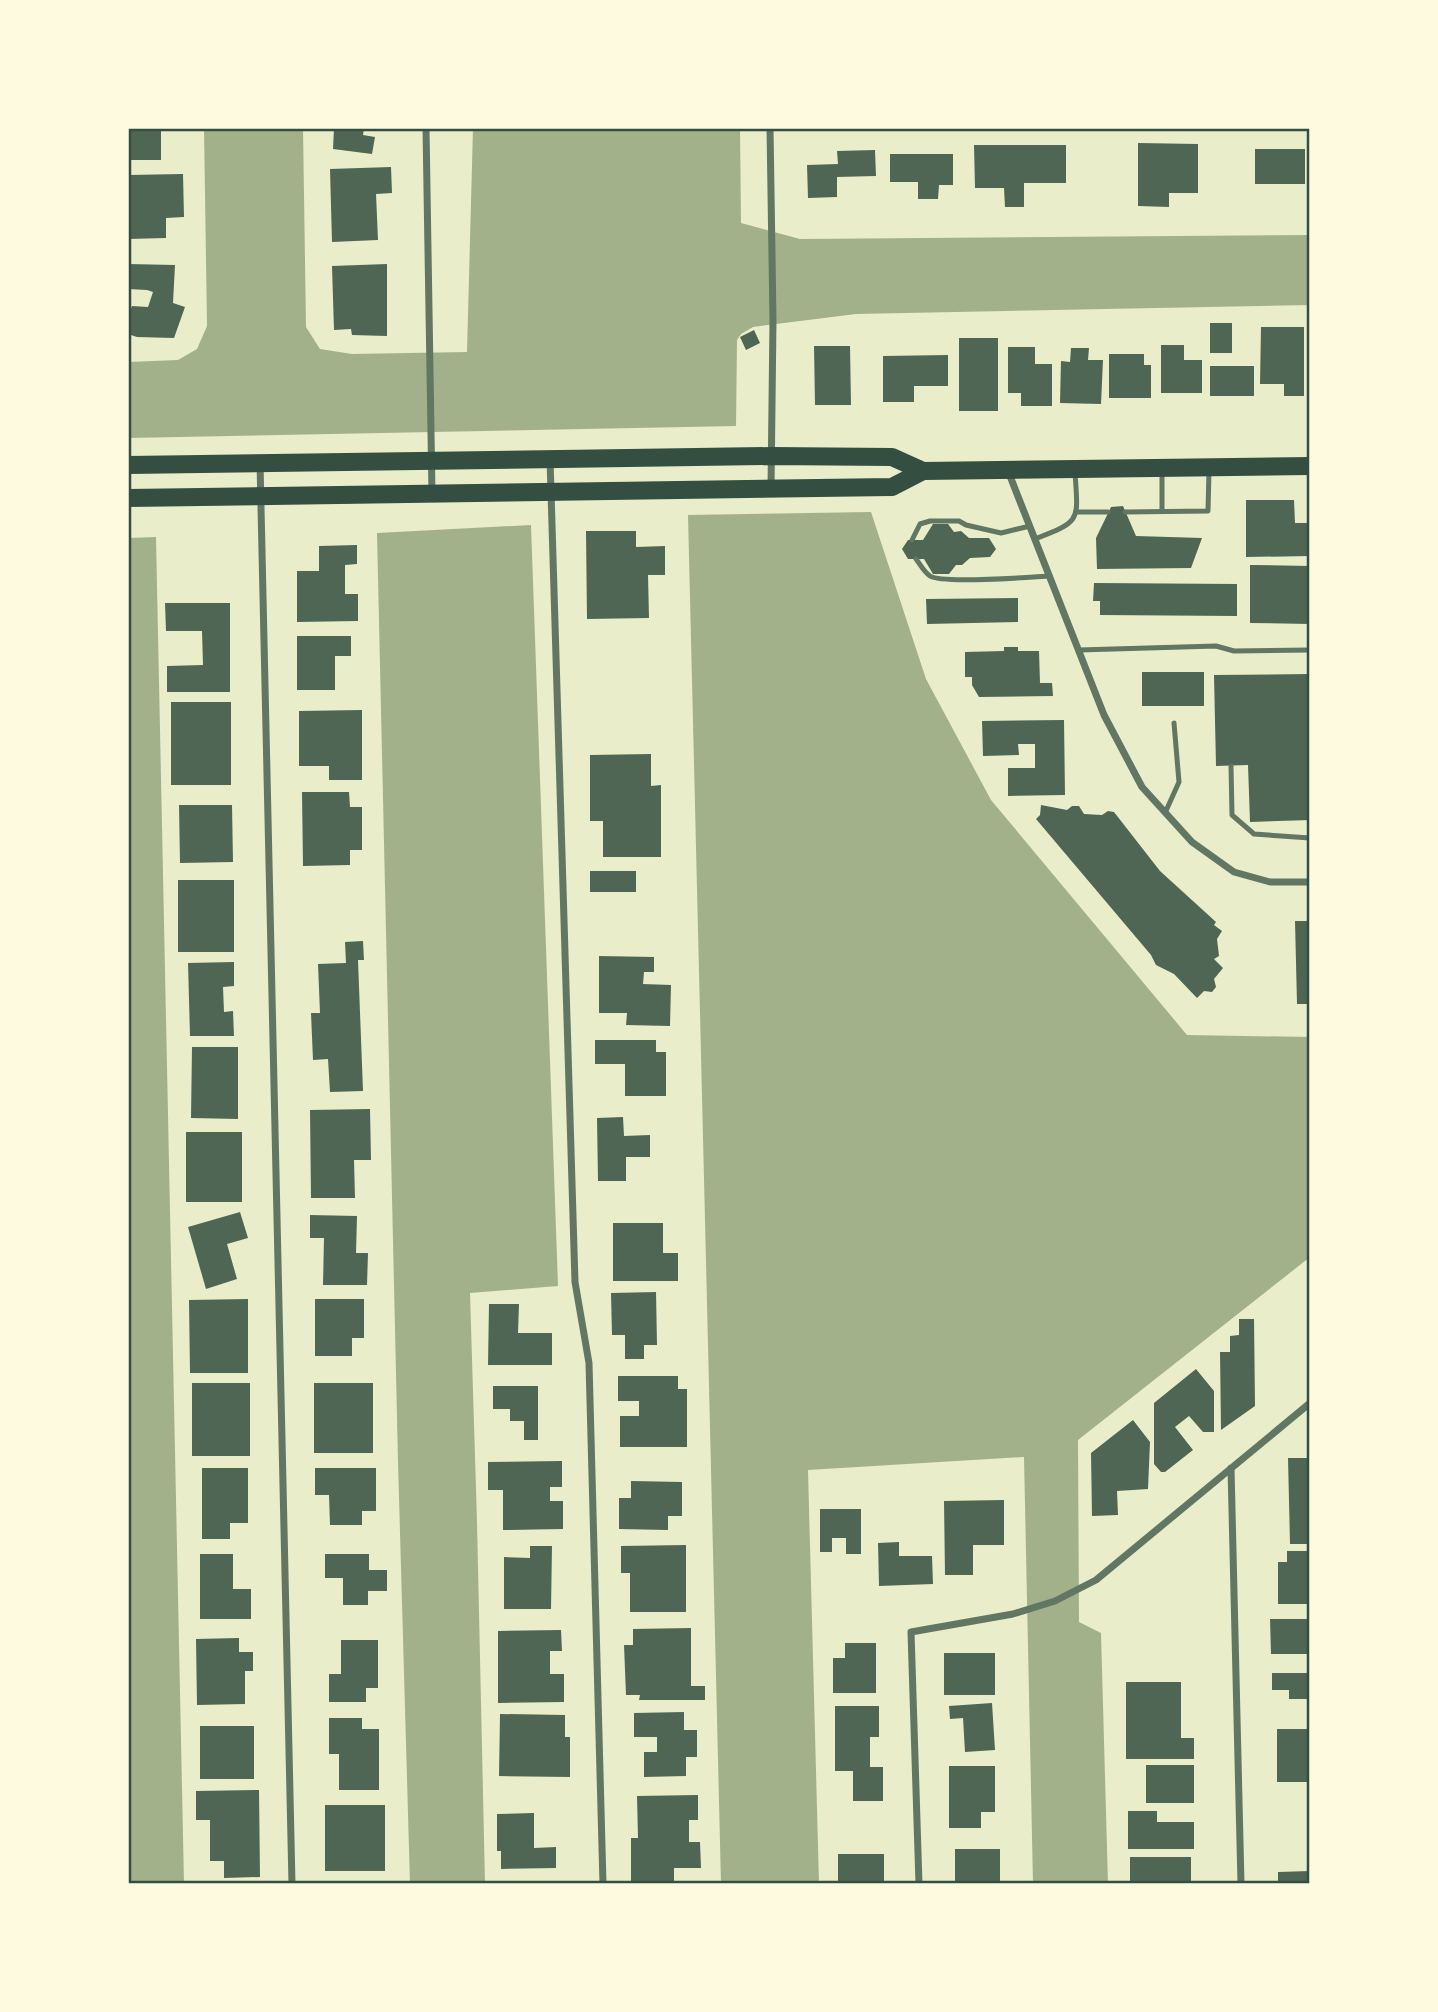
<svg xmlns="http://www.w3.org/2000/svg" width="1438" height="2012" font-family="'Fira Sans',sans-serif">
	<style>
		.water { fill: #a3b18a }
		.building { fill: #4f6655 }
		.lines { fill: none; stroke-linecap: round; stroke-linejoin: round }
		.service { stroke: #617663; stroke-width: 5 }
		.minor { stroke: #617663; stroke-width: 7 }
		.primary { stroke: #344e41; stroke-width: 18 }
		.neatline { fill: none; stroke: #344e41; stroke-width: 2.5 }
	</style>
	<rect width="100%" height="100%" fill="#e9edc9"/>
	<path class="water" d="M204 128H303L306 327 320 349 352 354 467 352 473 128H740L741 223 800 239 1310 235V305L856 314 753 327 741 334 737 340 736 426 128 438V362L178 360 197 349 207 326Z
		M871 512 926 679 991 800 1187 1035 1310 1037V1257L1078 1440 1079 1622 1101 1633 1108 1884H1033L1024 1457 808 1470 819 1884H721L688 515Z
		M531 525 558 1286 470 1293 477 1522 485 1884H410L398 1462 377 533Z
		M156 537 184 1884H128V538Z"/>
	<path class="building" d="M128 128H161V160H128Z
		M334 128H364L363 135 375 137 372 154 333 149Z
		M1138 143 1198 144V193H1169V207L1138 206Z
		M974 145H1066V183H1024V207H1005L1004 188H975Z
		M1255 149H1305V184H1255Z
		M875 150 876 176 837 177V197L808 198 807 165 838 164 837 151Z
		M890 154H953V185H939L938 199H918V182H890Z
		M391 167 392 193 376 194 378 240 332 242 330 169Z
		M183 174 184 217 166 218V238L128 239V175Z
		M128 264 175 265 173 303 185 307 174 338 137 337 128 334V317L132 306 148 307 153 292 147 290 128 289Z
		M387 264V336L352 335 351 329 334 330 332 266Z
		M1210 323H1232V353H1210Z
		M1261 327H1304V396H1284V384H1260Z
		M754 330 760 343 746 350 740 337Z
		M959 338H998V411H959Z
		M1161 345H1184V360H1202V393H1161Z
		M814 346H850L851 405H815Z
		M1008 347H1035V364H1052V406H1021V393H1008Z
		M1071 348H1089L1088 360H1103L1101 404 1060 403 1061 361 1070 362Z
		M1109 354H1144V365H1151V398H1109Z
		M948 355V386H914V402H883V356Z
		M1210 366H1254V396H1210Z
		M1246 500H1294L1295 523H1310V556L1246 557Z
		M1123 506 1136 536 1202 538 1191 568 1097 569 1096 538 1111 507Z
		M933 524H948L954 532 961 531 969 538H989L996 549 990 557 970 558 962 565H956L949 574H933L924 559H908L902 549 908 540H923Z
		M586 531H636V547L665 546V575H648L649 618 587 619Z
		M357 545V564L345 565V594H358V621L297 622V571H319V546Z
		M1250 565 1310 566V624L1250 623Z
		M1094 583 1237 584V616L1100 615V601H1093Z
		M1018 598V622L927 624 926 599Z
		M165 603H230V692H167V666L203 665 202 631H166Z
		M297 636H351V656H335V690H297Z
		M1004 647H1018V651H1039L1040 683H1052L1053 696 979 697 972 685V677H965V652L1004 651Z
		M1142 672H1204V706H1142Z
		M1310 674V820L1250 822 1248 765 1216 766 1214 675Z
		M171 702H231V785H171Z
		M362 710V780H329V766H299V711Z
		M1064 720 1065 795 1008 796V768H1035V744H1018L1019 755 983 756 982 721Z
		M651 754V786L661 785V857H603V821H590V755Z
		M302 792H349L350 807H362V850H350V865L303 866Z
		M179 805H232L233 862 180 863Z
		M1041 805 1067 810 1072 806H1079L1084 814 1102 815 1108 811 1114 812 1160 871 1216 922 1214 925 1222 931 1217 939 1219 956 1214 959 1223 968 1214 979 1216 987 1212 992 1204 991 1197 998 1174 974 1156 965 1151 955 1036 819 1040 815Z
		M590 871H636V892H590Z
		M178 880H234V952H178Z
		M1295 921H1310V1004H1297Z
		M363 941 364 960H358L363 1091 330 1092 328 1059 313 1060 311 1013H320L318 964 346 963 345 942Z
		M599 956 654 957V972H644L643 984 671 985 670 1026 626 1025 627 1013H599Z
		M234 962V986L223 987 224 1012 233 1011 234 1036H190L188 963Z
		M595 1040H656V1052H666V1096H625V1064H595Z
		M192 1047H238V1119L191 1118Z
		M370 1109 371 1160H354L355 1198H311L310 1110Z
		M623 1117 624 1136 650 1135V1157H626V1181H598L597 1118Z
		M186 1132H242V1202H186Z
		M240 1212 248 1238 227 1244 237 1279 206 1289 188 1227Z
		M310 1215 357 1216 356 1253H368L367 1285H323L324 1238H310Z
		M613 1223H663V1253H678V1281H613Z
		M656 1292 657 1345H644V1359H625V1335H612L611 1293Z
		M248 1299V1373H190L189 1300Z
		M315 1299H364V1338H352V1356H315Z
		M489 1304H519L518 1333H552V1365H488Z
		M1239 1319H1254L1255 1406 1221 1430 1220 1352H1230V1336L1239 1335Z
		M1196 1369 1214 1391V1432H1203L1189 1416 1175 1427 1193 1450 1165 1472H1161L1154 1464V1403Z
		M618 1376H678V1389H687V1447H620V1416H639V1401H618Z
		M192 1383H250V1456H192Z
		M314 1383H373V1453H314Z
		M493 1386H538V1440H524V1421H510V1409H493Z
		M1133 1420 1150 1442 1148 1489 1117 1491 1118 1515 1092 1516 1091 1453Z
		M1288 1458H1310V1544H1290Z
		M562 1461V1487H550V1501H563V1529L503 1530V1490H488V1462Z
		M202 1468H248V1523H230V1539H202Z
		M315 1468H376V1511H362V1525H330L329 1495H315Z
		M631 1481 682 1482V1516H668V1530L619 1529V1498H631Z
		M1004 1500V1545H973V1575H945L944 1501Z
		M820 1509H861V1554H846V1538H832V1552H820Z
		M899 1542V1556H932L933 1584 879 1586 878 1543Z
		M686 1545V1612H630V1573H621V1546Z
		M530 1546H552L551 1609H504V1557L530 1558Z
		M1287 1551H1310V1604H1278V1562H1287Z
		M200 1554H233V1589H251V1619H200Z
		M325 1554H369V1570H387V1591H368V1605H343V1578H325Z
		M1270 1619H1310V1654H1271Z
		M691 1628V1686H705V1700H639L640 1695H626L624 1645H633V1629Z
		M561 1630 562 1651H550V1674H564V1702L498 1703V1631Z
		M239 1638V1652H253V1671H245V1704L197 1705 196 1639Z
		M341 1640H378V1688H366V1702H329V1674H341Z
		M845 1643H876V1693H833V1658H845Z
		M944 1653H995V1695H944Z
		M1272 1673H1310V1699H1289V1690H1272Z
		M1126 1682H1181V1738H1194V1759H1126Z
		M992 1703 995 1750 965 1752 963 1718 950 1719 949 1706Z
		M835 1706H879V1737H870V1767H883V1801H853V1771H835Z
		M684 1712V1730H697V1757H686V1776L644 1777V1752H657V1737H634V1713Z
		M500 1714 565 1715V1737H570V1777L499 1776Z
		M329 1718H362V1729H379V1790H339V1754H329Z
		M200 1726H254V1779H200Z
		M1277 1729H1310V1782H1277Z
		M1146 1765H1194V1803H1146Z
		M949 1766H995V1812H981V1828H949Z
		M259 1790 260 1877 224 1878V1861H210V1820H196V1791Z
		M698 1795V1820H689V1842H700L701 1868H674V1883L631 1884V1838H638L637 1796Z
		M325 1805H385V1871H325Z
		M1128 1811H1157V1822H1194V1849H1128Z
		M534 1813V1848L556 1847V1868L501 1869V1851H497V1814Z
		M955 1849H1000V1884H955Z
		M838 1854H884V1884H838Z
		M1130 1857H1191V1884H1130Z
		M1310 1871V1884H1278V1872Z"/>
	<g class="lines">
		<path class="service" d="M1162 472V511
			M1076 512H1108
			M1125 512 1208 511 1209 471
			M1035 539C1082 521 1078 521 1075 472
			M912 540 920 524 930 521H959L966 525 1001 533 1030 526
			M916 559C920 564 924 572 930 576 942 584 1030 577 1050 576
			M1079 650 1216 646 1234 651 1310 650
			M1231 766 1232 815 1254 834 1310 838
			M1165 813 1179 782 1174 723"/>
		<path class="minor" d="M426 128 432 493
			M770 128 773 320 771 488
			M550 459 575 1282 589 1363 603 1884
			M260 463 292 1884
			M1008 471 1104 715 1142 787 1192 842 1234 872 1270 882H1310
			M1231 1468 1241 1884
			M919 1884 911 1632 1013 1614 1055 1601 1096 1580 1310 1403"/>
		<path class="primary" d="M128 465 771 456 892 457 923 471 1310 466
			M128 498 892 487 923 471"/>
	</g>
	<rect width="1438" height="2012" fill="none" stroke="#fefae0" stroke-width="259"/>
	<rect x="130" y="130" width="1178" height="1752" class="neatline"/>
</svg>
